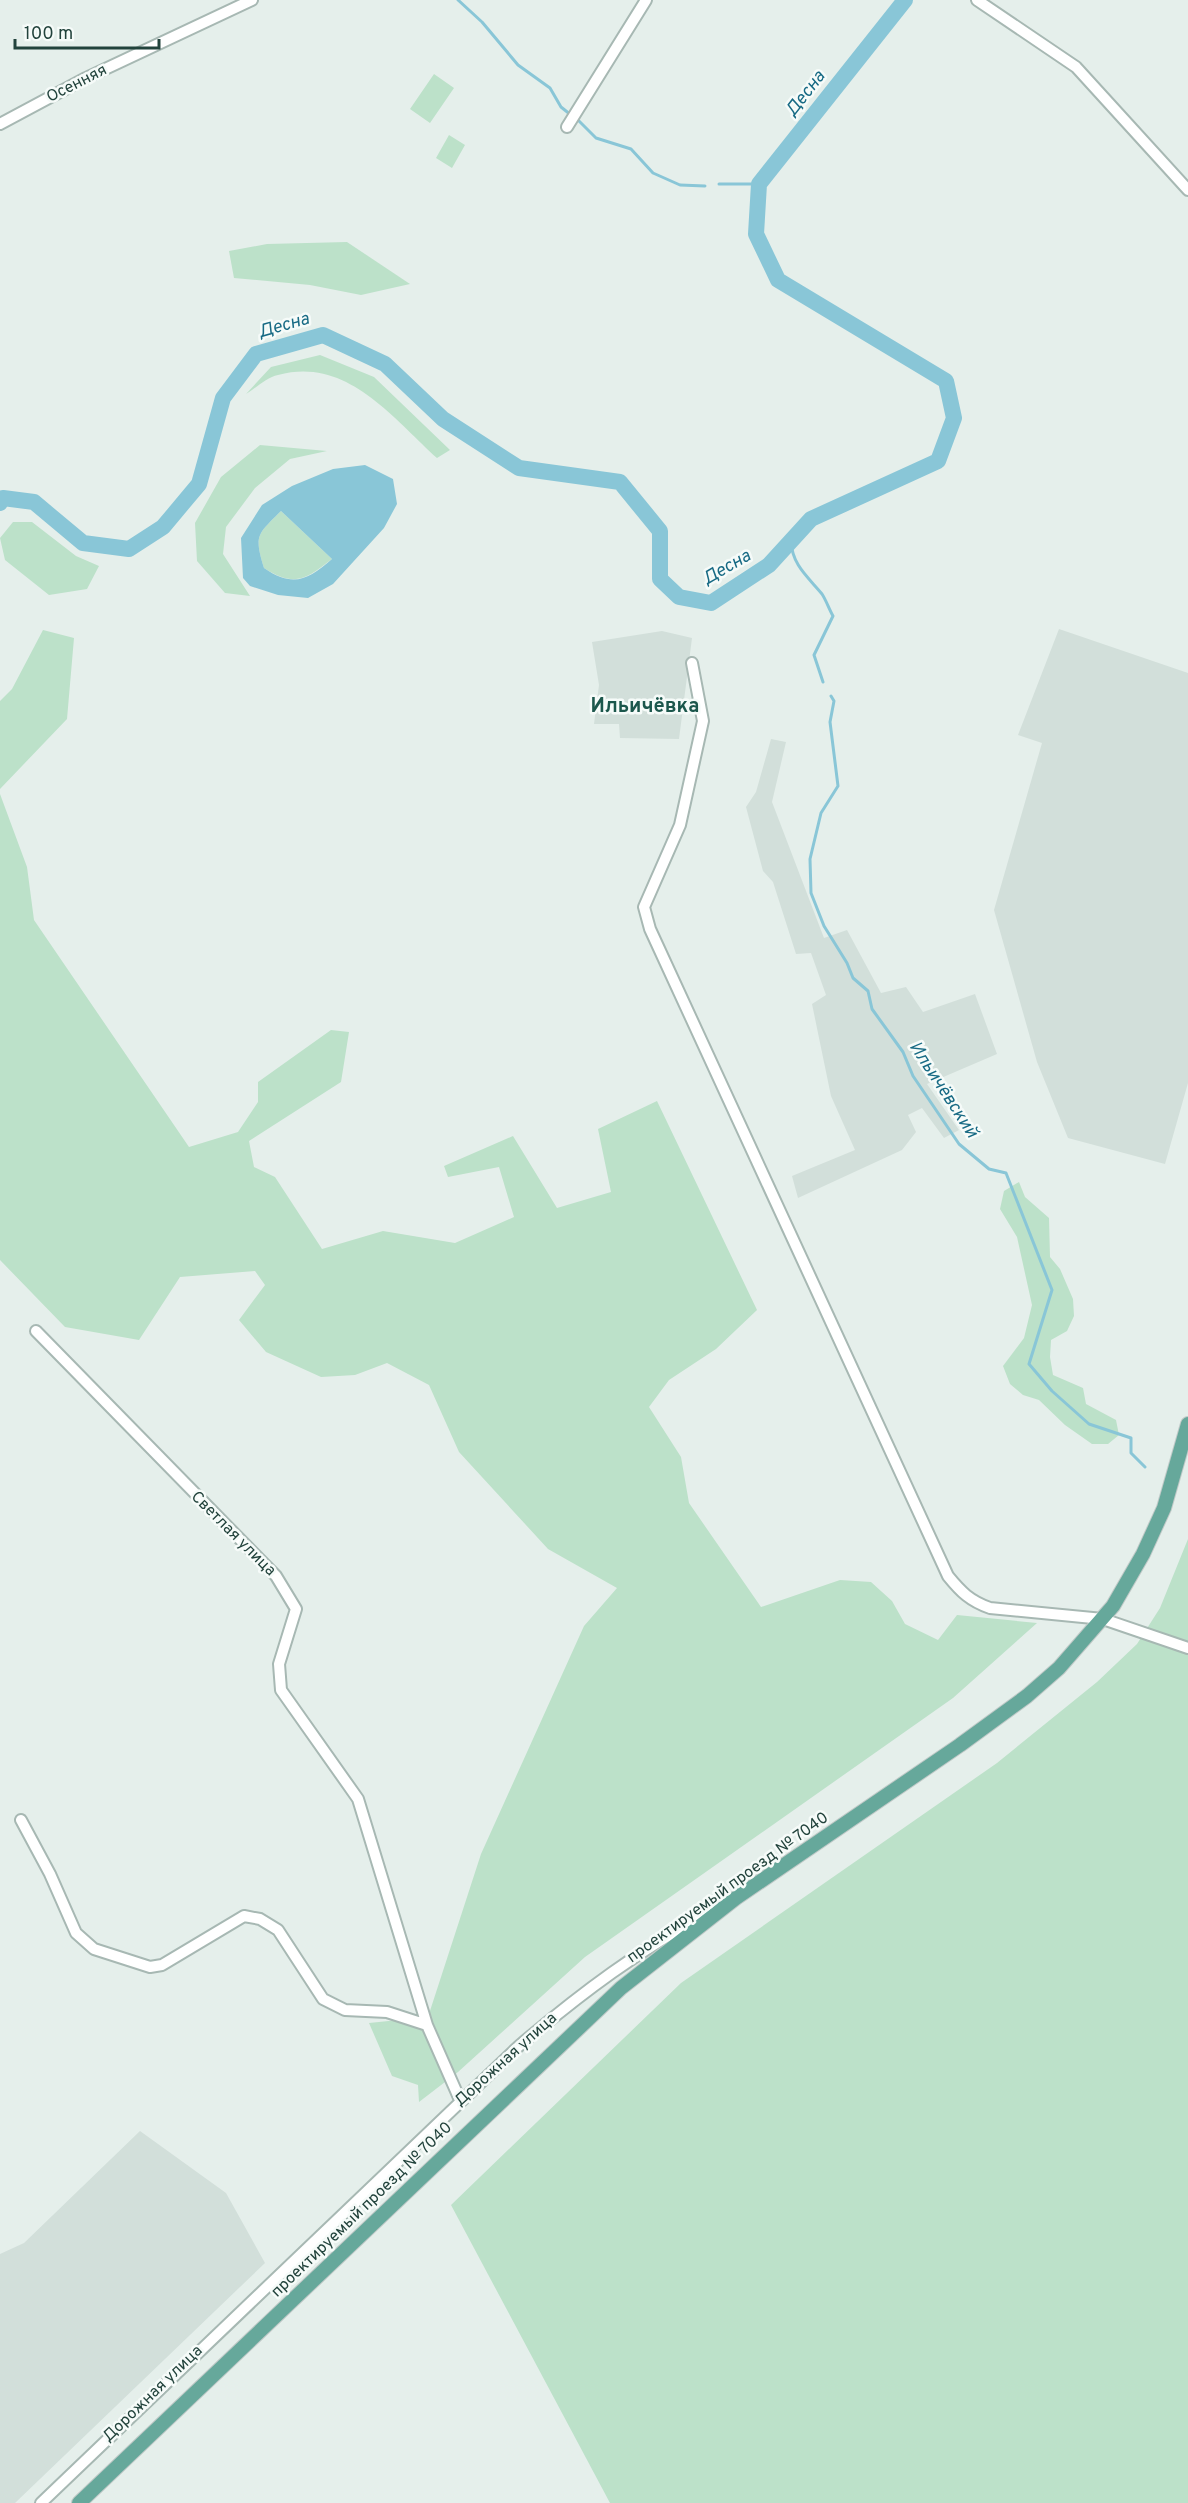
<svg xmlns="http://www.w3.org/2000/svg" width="1188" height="2503" font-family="Overpass,sans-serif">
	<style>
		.built { fill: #d2dfda }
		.green { fill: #bce1c9 }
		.water { fill: #89c6d7; fill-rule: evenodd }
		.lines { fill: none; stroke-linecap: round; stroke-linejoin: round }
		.stream { stroke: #89c6d7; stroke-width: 3 }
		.river { stroke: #89c6d7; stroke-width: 16 }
		.minor-casing { stroke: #a7b8b3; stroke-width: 14 }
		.major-casing { stroke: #c1cac8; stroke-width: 16 }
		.minor { stroke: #fff; stroke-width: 10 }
		.major { stroke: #66a89b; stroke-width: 14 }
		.labels { text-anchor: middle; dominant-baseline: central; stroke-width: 5; stroke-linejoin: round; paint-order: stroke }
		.street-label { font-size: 16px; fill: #22433c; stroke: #f6fbf9 }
		.water-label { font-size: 18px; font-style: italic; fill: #176a84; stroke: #f6fbf9 }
		.quarter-label { font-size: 20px; font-weight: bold; fill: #1c574c; stroke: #f6fbf9 }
	</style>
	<rect width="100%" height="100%" fill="#e5efeb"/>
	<path class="built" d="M1059 629 1188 673V1083L1165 1164 1068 1138 1037 1062 994 910 1042 743 1018 735Z
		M662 631 692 638 679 739 620 738 619 724H594L599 685 592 642Z
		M771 739 786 742 772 802 824 938 847 930 881 993 906 987 923 1012 975 994 997 1054 927 1084 959 1130 944 1138 922 1108 908 1115 916 1132 902 1150 798 1198 792 1176 855 1150 831 1096 812 1004 826 995 811 953 796 954 773 882 763 871 746 807 756 792Z
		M140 2131 226 2193 265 2263 15 2503H0V2254L24 2243Z"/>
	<path class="green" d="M434 74 454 88 430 123 410 109Z
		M449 135 465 145 452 168 436 158Z
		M347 242 410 284 361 295 310 285 234 278 229 251 267 244Z
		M320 355 374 377 450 450 437 458C392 417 346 356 278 375 267 377 256 388 246 394L271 367Z
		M260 445 327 451 290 459 255 488 226 527 223 554 250 596 225 593 197 561 195 523 221 477Z
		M281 511 332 559C306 579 295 588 264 568 254 535 257 535 281 511Z
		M13 522H32L76 556 99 566 87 589 49 595 5 560 0 538Z
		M43 630 74 638 67 719 0 789V701L12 689Z
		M0 794 27 867 34 920 189 1147 238 1132 258 1102V1082L331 1030 349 1032 341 1082 249 1141 254 1167 275 1177 322 1249 383 1231 455 1243 514 1217 499 1167 448 1177 444 1166 513 1136 557 1208 611 1192 598 1129 657 1101 757 1310 716 1349 669 1380 649 1407 681 1457 689 1503 761 1607 840 1580 871 1582 892 1601 905 1624 938 1640 957 1615 1037 1623 953 1698 585 1957 458 2072 419 2102 418 2085 392 2076 369 2023 428 2017 481 1854 584 1626 617 1588 548 1549 459 1452 429 1385 387 1363 355 1375 321 1377 266 1352 239 1320 265 1285 255 1271 180 1277 139 1340 65 1327 0 1260Z
		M1019 1182 1025 1197 1049 1218 1050 1257 1060 1269 1073 1299 1074 1316 1067 1331 1051 1340 1050 1357 1053 1375 1083 1388 1086 1404 1116 1420 1119 1435 1108 1444H1092L1065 1425 1039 1400 1023 1395 1010 1384 1003 1366 1024 1338 1032 1305 1017 1237 1000 1209 1004 1191Z
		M1188 1539V2503H610L451 2205 681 1983 997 1763 1097 1682 1137 1644 1160 1608Z"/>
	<path class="water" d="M365 465 393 479 397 504 384 528 333 584 308 598 278 595 250 586 243 578 241 538 262 505 292 486 333 469ZM281 511 332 559C308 580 293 588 264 568 254 535 257 535 281 511Z"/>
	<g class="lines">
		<path class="stream" d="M458 0 482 22 518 65 550 88 561 107 571 115
			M577 119 596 138 631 149 653 173 680 185 705 186
			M719 184H759
			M791 541C792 565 808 577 822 594 826 600 829 609 833 616L814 655 823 682
			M831 696 834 701 830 722 838 786 821 813 810 859 811 893 824 926 847 963 853 978 868 991 872 1009 903 1052 913 1076 959 1144 989 1169 1006 1173 1052 1290 1029 1364 1052 1391 1089 1424 1131 1438V1453L1145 1467"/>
		<path class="river" d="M0 503 3 498 34 502 83 543 129 549 163 527 199 484 223 398 256 354 323 335 385 364 443 419 519 468 620 482 660 531V579L679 597 711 603 769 565 811 519 938 461 954 418 946 381 778 280 756 234 759 184 905 0"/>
		<defs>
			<path id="minor" d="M977 0 1076 67 1188 190
				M0 124 86 78 252 0
				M567 127 646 0
				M692 663 703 721 680 825 644 907 650 929 948 1576C961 1592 970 1601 990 1608L1103 1619 1188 1648
				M36 1331 276 1576 296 1609 279 1664 281 1690 358 1799 427 2025
				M21 1820 50 1874 76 1933 94 1949 150 1967 162 1965 244 1916 260 1919 278 1930 323 1999 345 2010 387 2012 427 2025 460 2100
				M41 2503 519 2046C580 1994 641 1948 712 1911"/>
			<path id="major" d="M79 2503 621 1988 736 1898 960 1745 1027 1696 1059 1668 1113 1606 1143 1554 1164 1508 1188 1424"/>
		</defs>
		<use href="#minor" class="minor-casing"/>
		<use href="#major" class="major-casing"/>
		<use href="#minor" class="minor"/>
		<use href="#major" class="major"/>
	</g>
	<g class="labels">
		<g class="street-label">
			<text transform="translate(77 84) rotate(-27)">Осенняя</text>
			<text transform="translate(233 1534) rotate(45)">Светлая улица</text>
			<text transform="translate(728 1888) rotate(-36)">проектируемый проезд № 7040</text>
			<text transform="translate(506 2060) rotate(-42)">Дорожная улица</text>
			<text transform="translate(362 2210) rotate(-44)">проектируемый проезд № 7040</text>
			<text transform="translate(153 2394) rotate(-44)">Дорожная улица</text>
		</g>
		<g class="water-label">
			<text transform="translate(806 94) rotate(-52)">Десна</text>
			<text transform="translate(284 326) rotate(-16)">Десна</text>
			<text transform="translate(727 568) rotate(-30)">Десна</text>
			<text transform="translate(943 1090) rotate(57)">Ильичёвский</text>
		</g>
		<g class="quarter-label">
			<text x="645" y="707">Ильичёвка</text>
		</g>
	</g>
	<path d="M15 39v9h144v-9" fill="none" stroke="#22433c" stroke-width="3"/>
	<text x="24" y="39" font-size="18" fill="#22433c" stroke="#f6fbf9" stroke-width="4.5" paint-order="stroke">100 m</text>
</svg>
